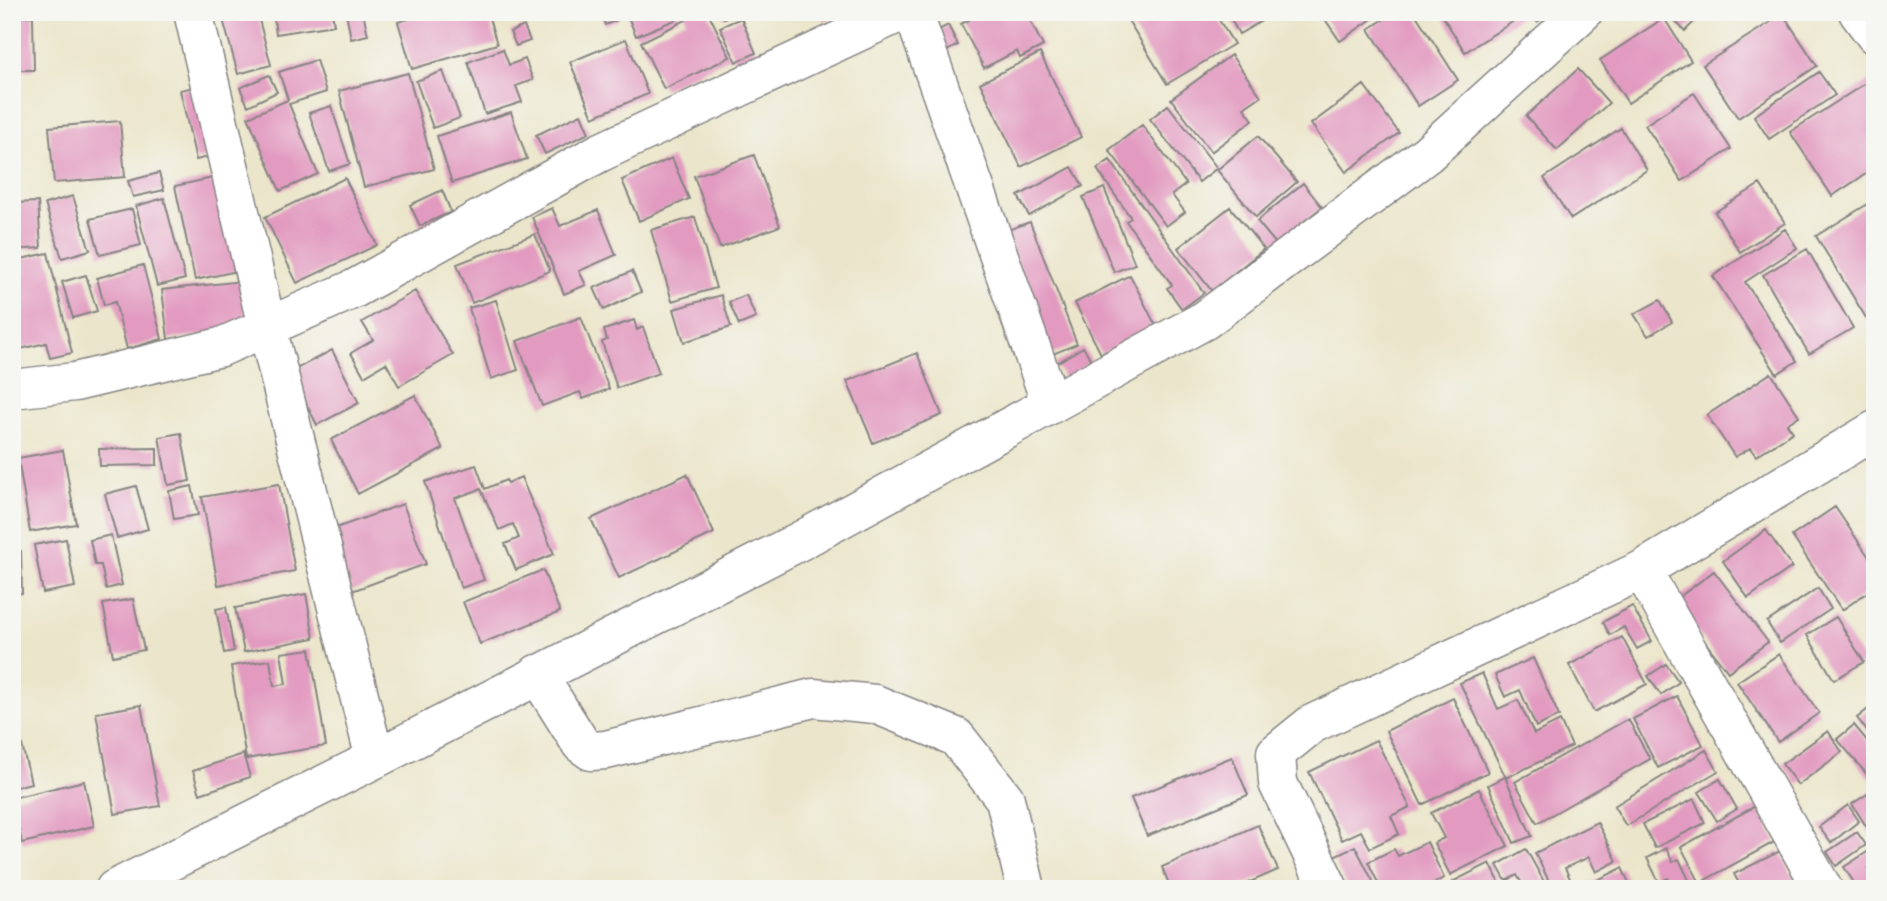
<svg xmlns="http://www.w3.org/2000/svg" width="1887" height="901" font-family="Delius,sans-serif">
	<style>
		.building { fill: #e29ac0 }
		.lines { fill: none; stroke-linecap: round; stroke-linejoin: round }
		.street-casing { stroke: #868483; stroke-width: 41 }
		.street { stroke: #fff; stroke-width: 38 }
	</style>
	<rect width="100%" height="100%" fill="#f6f6f2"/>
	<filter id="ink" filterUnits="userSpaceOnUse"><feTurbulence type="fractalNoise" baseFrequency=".0143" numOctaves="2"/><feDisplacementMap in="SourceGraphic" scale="14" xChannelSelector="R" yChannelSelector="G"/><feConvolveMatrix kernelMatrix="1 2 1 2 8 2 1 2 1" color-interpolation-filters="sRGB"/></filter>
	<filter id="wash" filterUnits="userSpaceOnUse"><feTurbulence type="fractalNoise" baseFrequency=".00686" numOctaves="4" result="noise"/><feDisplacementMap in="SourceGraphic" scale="28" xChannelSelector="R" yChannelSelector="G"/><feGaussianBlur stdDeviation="1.57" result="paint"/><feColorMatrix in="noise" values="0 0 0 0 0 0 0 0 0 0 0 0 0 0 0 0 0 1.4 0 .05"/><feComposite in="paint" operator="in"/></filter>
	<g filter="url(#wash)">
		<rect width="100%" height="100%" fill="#ebe6cb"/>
		<g id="blocks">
			<path class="building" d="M221 12H257L271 65 238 74Z
				M273 12H332L334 25 276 34Z
				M346 12H363L368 35 351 39Z
				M432 12H487L497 44 412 69 398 22Z
				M600 12H615L618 20 605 25Z
				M626 12H677L680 18 636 36Z
				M684 12H708L730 57 664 89 641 42 686 20Z
				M721 12H747L738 16 737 12 724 18Z
				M820 12H843L824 21Z
				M984 12H1026L1043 46 1020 58 1017 51 984 68 961 24Z
				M1123 12H1214L1234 44 1167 84Z
				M1227 12H1267L1270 16 1239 34Z
				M1320 12H1382L1340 41Z
				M1395 12H1414L1458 80 1418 106 1369 29Z
				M1440 12H1524L1525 14 1465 52Z
				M1531 12H1554L1537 22Z
				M1666 12H1704L1685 31Z
				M1783 14 1817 66 1738 118 1703 65Z
				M33 16 34 70H12V17Z
				M741 18 756 53 736 62 720 27Z
				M1664 18 1691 61 1628 103 1600 60Z
				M948 25 958 45 945 52 935 32Z
				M524 26 530 41 516 46 510 32Z
				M626 39 648 94 593 117 570 62Z
				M503 49 509 65 525 59 533 80 516 86 522 102 485 114 468 62Z
				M1040 53 1081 137 1021 167 980 83Z
				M1231 55 1261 96 1244 108 1253 120 1211 152 1171 99Z
				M316 60 326 92 289 104 318 174 280 191 248 117 288 100 279 72Z
				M1578 69 1609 103 1557 150 1526 116Z
				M443 71 460 118 433 128 416 81Z
				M1819 72 1835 95 1769 139 1754 116Z
				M408 73 434 169 364 187 339 91Z
				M269 75 277 92 248 106 240 88Z
				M1875 77V168L1832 196 1790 132Z
				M204 85 220 154 196 160 180 90Z
				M1364 85 1399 133 1346 172 1311 124Z
				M1694 93 1731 149 1682 181 1645 125Z
				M1168 105 1217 168 1199 182 1150 119Z
				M331 106 350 164 329 171 309 113Z
				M511 112 527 159 452 183 437 136Z
				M581 114 589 133 545 154 536 135Z
				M120 121 125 177 54 183 49 127Z
				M1142 125 1186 184 1172 195 1185 212 1166 226 1109 150Z
				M1621 128 1647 170 1571 219 1544 178Z
				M1258 136 1297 182 1256 217 1217 170Z
				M754 155 780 226 720 248 694 176Z
				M672 158 689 199 639 221 622 180Z
				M1110 160 1204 293 1182 309 1167 288 1172 285 1126 221 1131 218 1097 169Z
				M1072 167 1083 186 1029 216 1018 196Z
				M159 173 164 190 133 197 128 181Z
				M222 176 242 270 195 280 175 186Z
				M345 178 377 245 297 283 265 217Z
				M1303 183 1322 207 1276 244 1257 221Z
				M1760 184 1785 223 1740 252 1715 212Z
				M1104 188 1135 264 1114 272 1083 197Z
				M442 190 451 212 420 226 410 205Z
				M73 196 90 250 62 258 45 204Z
				M164 198 185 279 157 286 136 206Z
				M38 202 41 248 12 250V203Z
				M1871 202 1875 208V316L1868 321 1816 236Z
				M1230 207 1264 249 1212 291 1178 248Z
				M552 208 560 226 598 210 616 255 579 271 586 285 564 294 532 217Z
				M132 209 141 245 100 255 90 219Z
				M695 217 716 288 672 301 651 230Z
				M1030 222 1077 344 1053 354 1005 231Z
				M1785 229 1797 248 1745 282 1797 361 1777 374 1713 276Z
				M535 234 550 271 472 303 457 264Z
				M1807 249 1853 328 1809 354 1763 275Z
				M48 253 72 353 50 358 46 343 12 351V261Z
				M143 265 162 339 127 349 115 302 104 305 97 278Z
				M632 271 641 292 604 310 594 288Z
				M86 275 97 311 73 318 62 282Z
				M1130 275 1156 326 1101 354 1075 303Z
				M242 281 248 330 168 339 162 290Z
				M415 291 453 355 399 386 386 363 364 376 351 353 373 340 362 322Z
				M721 295 731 327 684 342 674 309Z
				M746 295 756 318 739 325 729 302Z
				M496 300 518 370 491 379 469 308Z
				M1660 300 1672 322 1648 336 1634 314Z
				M581 317 609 389 583 399 580 392 542 406 517 341Z
				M634 320 637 330 643 327 659 373 617 388 602 342 607 340 604 330Z
				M1083 347 1092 361 1065 379 1055 364Z
				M332 350 359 403 317 425 290 372Z
				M917 353 942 415 873 443 847 381Z
				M1771 373 1799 416 1787 424 1793 432 1756 456 1750 448 1735 457 1707 415Z
				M415 395 443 449 358 494 331 440Z
				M181 433 190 481 168 485 159 437Z
				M157 448V465L100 466 99 449Z
				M63 450 76 524 30 532 18 458Z
				M476 465 485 489 506 480 508 483 521 477 554 554 516 570 505 544 519 538 513 524 499 530 481 489 455 498 484 580 461 588 425 482Z
				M687 474 714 533 619 578 591 519Z
				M279 484 295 571 218 585 202 497Z
				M136 486 148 529 117 538 105 494Z
				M192 486 198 515 174 519 169 491Z
				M403 504 426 564 352 591 330 530Z
				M1835 507 1875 566V587L1842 610 1792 536Z
				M1766 530 1792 567 1748 598 1723 561Z
				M111 535 122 585 106 589 101 565H95L90 540Z
				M66 539 75 587 43 593 34 545Z
				M12 551H21L22 593 12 594Z
				M543 570 560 612 480 644 463 602Z
				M1714 571 1768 642 1728 672 1674 601Z
				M1818 588 1831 609 1780 643 1767 622Z
				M306 594 314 638 244 652 235 608Z
				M133 599 144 650 113 656 103 604Z
				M1632 606 1652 641 1637 649 1624 627 1610 635 1603 622Z
				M226 607 234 651 224 653 216 609Z
				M1836 617 1864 662 1834 680 1807 635Z
				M1622 637 1647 684 1594 712 1569 665Z
				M310 649 326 746 246 759 231 666 270 660 274 686 286 684 281 653Z
				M1779 654 1819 713 1778 742 1737 682Z
				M1533 658 1559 716 1536 727 1520 690 1505 697 1495 675Z
				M1666 664 1679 682 1661 695 1648 676Z
				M1482 673 1498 709 1518 700 1534 734 1560 721 1572 746 1506 778 1460 683Z
				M1677 696 1703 745 1658 768 1633 719Z
				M1453 698 1488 772 1422 805 1386 731Z
				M12 703 31 783 12 788Z
				M141 705 160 806 115 814 96 713Z
				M1873 705 1875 707V741L1857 718Z
				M1628 719 1650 759 1537 823 1515 782Z
				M1854 725 1875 750V784L1837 739Z
				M1828 731 1842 752 1798 785 1782 764Z
				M1376 740 1410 807 1391 816 1399 834 1370 848 1361 831 1342 840 1309 772Z
				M1706 750 1718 771 1626 826 1614 806Z
				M243 754 250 777 200 794 193 771Z
				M1232 757 1248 795 1147 836 1131 798Z
				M1505 777 1532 836 1514 843 1488 785Z
				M1720 779 1737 809 1717 821 1699 792Z
				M84 781 94 826 22 843 12 798Z
				M1479 789 1508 846 1450 875 1434 843 1444 838 1431 813Z
				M1875 789V840L1852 804Z
				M1694 799 1705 823 1655 848 1643 824Z
				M1757 805 1776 841 1700 883 1681 847Z
				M1848 805 1859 821 1831 843 1819 827Z
				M1597 822 1617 861 1596 872 1589 857 1565 868 1572 883 1561 889H1553L1535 853Z
				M1258 825 1278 870 1234 889H1171L1162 867Z
				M1857 832 1866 845 1836 866 1827 852Z
				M1427 842 1444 878 1422 889H1381L1368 862 1394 849 1398 856Z
				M1355 846 1377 889H1348L1332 857Z
				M1875 847V865L1869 868 1875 878V883L1866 889H1858L1844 867Z
				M1666 848 1673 862 1679 859 1691 884 1682 889H1673L1668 878 1659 882 1647 858Z
				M1526 849 1548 889H1525L1517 875 1506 881 1497 865Z
				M1780 851 1800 889H1742L1734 874Z
				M1490 863 1501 886 1495 889H1455L1452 882Z
				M1622 868 1632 889H1579Z"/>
		</g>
	</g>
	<g filter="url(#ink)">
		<use href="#blocks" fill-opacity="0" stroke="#868483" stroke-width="2"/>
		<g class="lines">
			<defs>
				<path id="street" d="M193 12 267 327 375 759
					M913 12 1051 404
					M1858 12 1875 35
					M12 389 75 382 221 347 354 289 599 153 901 12
					M1642 570 1823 889
					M537 674 581 744 591 751 606 750 813 698 875 704 956 737 1005 799 1026 889
					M115 889 375 759 800 541 1205 320 1427 154 1583 12
					M1329 889 1278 783 1276 753 1312 724 1642 570 1875 430"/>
			</defs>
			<use href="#street" class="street-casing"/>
			<use href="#street" class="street"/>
		</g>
	</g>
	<rect width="1887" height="901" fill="none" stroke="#f6f6f2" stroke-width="42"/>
</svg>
